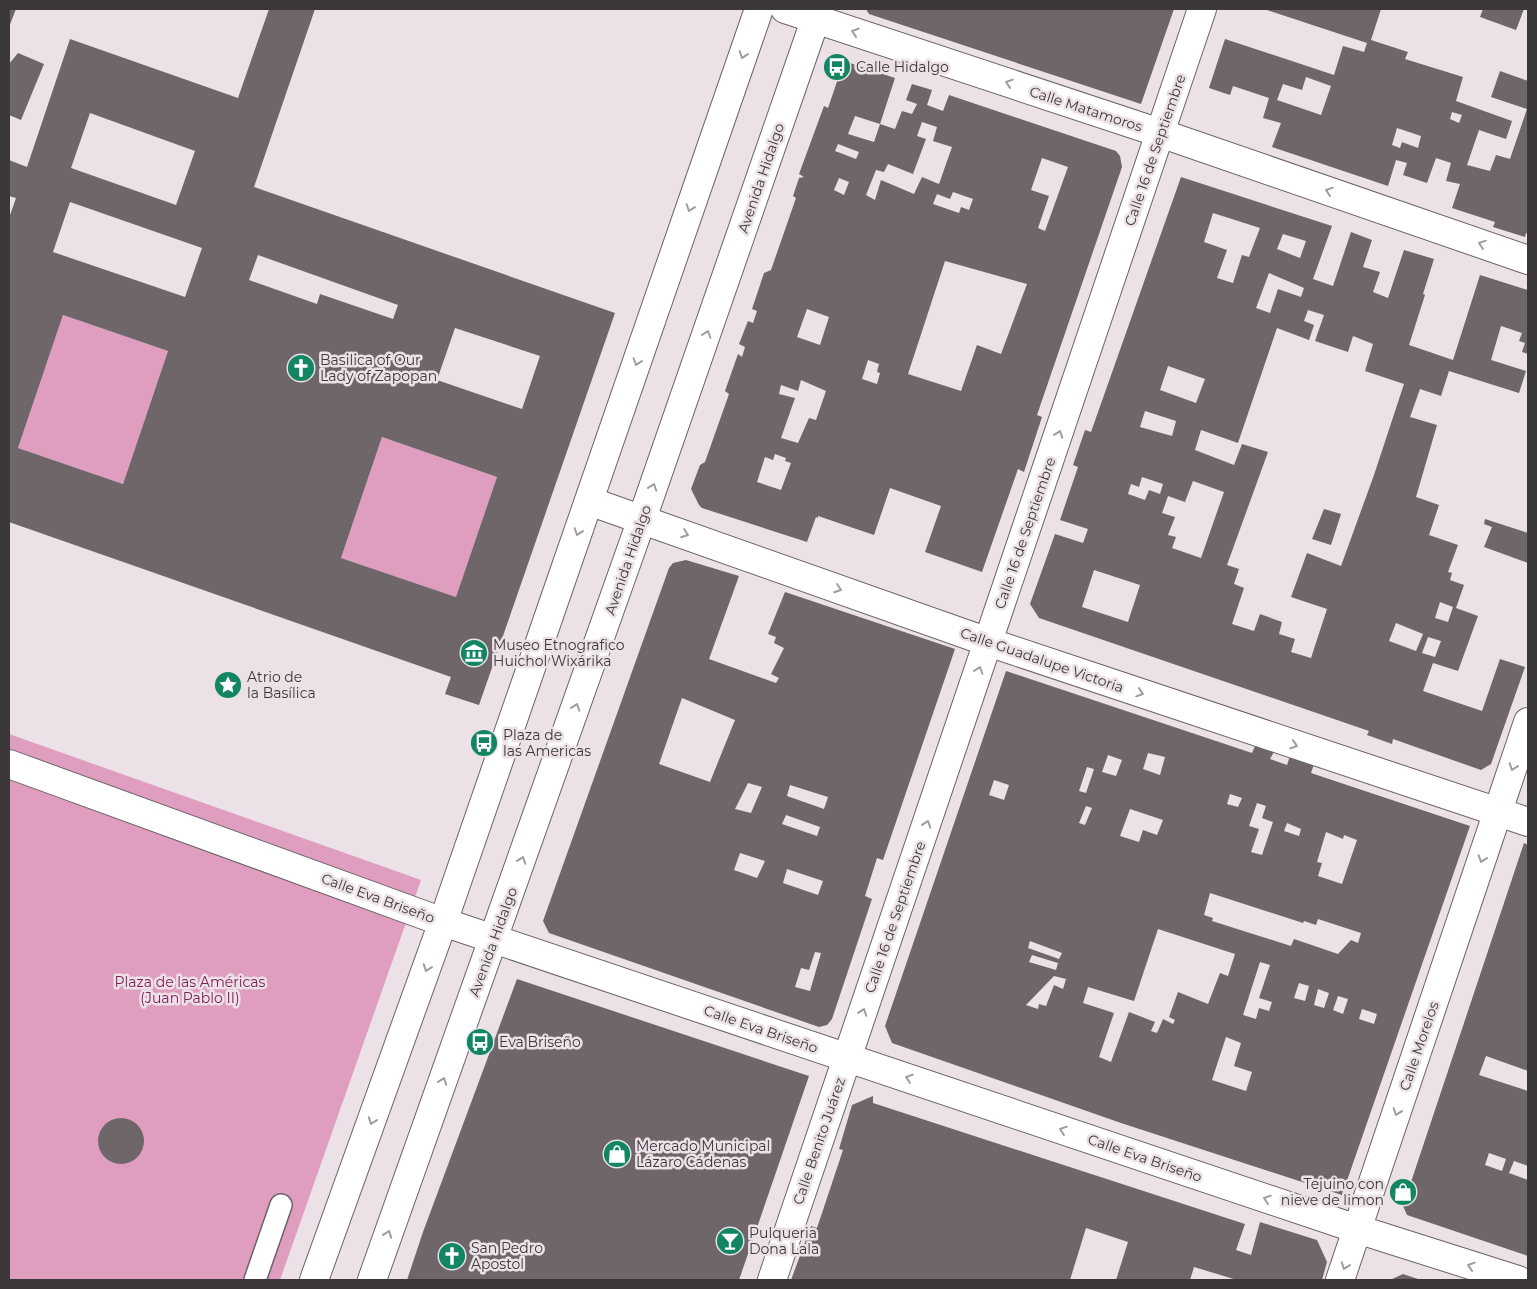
<svg xmlns="http://www.w3.org/2000/svg" width="1537" height="1289" font-family="Montserrat,sans-serif">
	<style>
		.green { fill: #df9dbf }
		.building { fill: #6e6669; fill-rule: evenodd }
		.lines { fill: none; stroke-linecap: round; stroke-linejoin: round }
		.lane-casing { stroke: #6b6367; stroke-width: 24 }
		.street-casing { stroke: #6b6367; stroke-width: 30 }
		.secondary-casing { stroke: #6b6367; stroke-width: 30 }
		.lane { stroke: #fff; stroke-width: 21 }
		.street { stroke: #fff; stroke-width: 28 }
		.secondary { stroke: #fff; stroke-width: 28 }
		.oneway { stroke: #9e9c9c }
		.labels { text-anchor: middle; dominant-baseline: central; stroke-width: 5; stroke-linejoin: round; paint-order: stroke }
		.poi-label { font-size: 14px; fill: #3c383a; stroke: #ebe1e6; text-anchor: start }
		.street-label { font-size: 14px; fill: #3c383a; stroke: #ebe1e6 }
		.park-label { font-size: 14px; fill: #811e5c; stroke: #ebe1e6 }
	</style>
	<rect width="100%" height="100%" fill="#ebe1e6"/>
	<path class="green" d="M63 315 168 351 123 484 18 448Z
		M382 437 497 477 456 597 341 558Z
		M9 734 421 880 280 1280H9Z"/>
	<path class="building" d="M9 9H16L9 27Z
		M269 9H315L254 187 615 313 479 705 445 694 451 677 9 522V218L16 198 9 196V160L27 167 70 39 238 98ZM90 113 195 151 176 205 71 168ZM70 202 202 248 185 297 53 252ZM258 255 398 305 393 319 320 294 317 304 249 280ZM63 315 168 351 123 484 18 448ZM455 328 540 356 522 409 437 380ZM382 437 497 477 456 597 341 558Z
		M866 9H1174L1141 104 869 14Z
		M1264 9H1381L1371 40 1408 52 1405 59 1463 77 1456 101 1512 121 1506 139 1479 130 1467 165 1490 171 1496 155 1510 159 1527 109 1491 97 1500 71 1528 81V234L1526 233 1525 237 1493 227 1495 222 1452 208 1460 184 1446 181 1451 163 1436 158 1427 183 1403 175 1407 163 1396 160 1388 186 1272 147 1281 123 1263 118 1269 98 1233 86 1230 95 1209 88 1225 39 1334 75 1343 46 1364 52 1367 43ZM1306 77 1331 86 1321 115 1277 100 1283 84 1302 90ZM1452 112 1462 115 1459 123 1450 119ZM1397 128 1421 136 1418 148 1402 142 1400 148 1392 145Z
		M1483 9H1524L1516 30 1480 17Z
		M18 53 44 64 21 120 9 115V64Z
		M844 61 895 78 880 124 855 116 848 134 874 142 880 124 895 129 902 111 912 114 917 104 906 100 912 84 932 90 927 105 943 111 949 95 1116 151 1120 156 1122 167 1037 415 1042 417 1024 472 1018 469 982 572 925 552 941 506 890 488 874 535 818 516V518L816 517 807 542 702 508 699 505 691 489 700 465 705 462 729 394 725 391 738 354 742 357 745 347 739 344 748 321 753 323 757 311 752 309 764 273 771 270 796 198 793 196 799 178 804 177 799 174 824 106 828 108ZM922 122 937 127 933 141 952 147 939 184 922 177 914 194 881 180 875 200 866 195 876 170 884 172 888 164 913 174 926 139 917 136ZM838 144 859 152 856 159 835 151ZM1042 158 1068 167 1045 231 1038 228 1049 196 1031 190ZM839 178 849 182 844 195 834 190ZM953 192 973 199 969 210 961 207 959 213 933 204 937 194 950 199ZM945 261 1027 284 1001 354 977 345 961 391 908 374ZM807 309 829 317 820 345 797 337ZM868 360 879 364 877 372 880 373 877 384 862 379ZM801 380 826 391 816 420 809 418 798 443 781 438 795 398 779 394 781 385 798 391ZM775 454 786 458 785 461 791 463 781 490 757 482 765 457 773 460Z
		M1181 177 1332 226 1313 279 1333 286 1351 232 1372 240 1363 267 1380 272 1373 292 1388 298 1404 250 1434 259 1423 294 1425 295 1409 345 1453 360 1480 275 1528 290V354L1522 352 1525 343 1519 341 1522 333 1501 326 1491 360 1526 371 1519 393 1449 371 1441 396 1420 389 1410 417 1437 425 1416 497 1439 505 1429 535 1458 545 1448 572 1452 573 1450 580 1464 585 1456 608 1478 616 1458 671 1433 663 1423 691 1482 711 1500 659 1525 667 1491 764 1481 770 1393 739 1392 744 1367 735 1369 731 1039 618 1030 604 1055 534 1083 543 1088 529 1060 520 1078 467 1073 465 1085 430 1091 432ZM1213 213 1260 228 1249 257 1242 255 1233 283 1217 278 1227 250 1204 242ZM1283 234 1306 241 1300 258 1277 249ZM1269 273 1304 288 1301 297 1278 289 1270 313 1256 308ZM1308 310 1324 315 1315 341 1348 352 1353 336 1373 344 1365 371 1404 384 1374 475 1341 566 1307 553 1291 597 1327 609 1311 658 1291 652 1295 639 1279 634 1282 622 1260 614 1254 631 1232 624 1244 588 1234 584 1239 569 1227 565 1268 452 1242 444 1234 465 1195 450 1201 430 1238 443 1277 328 1309 340 1314 325 1304 321ZM1168 366 1205 379 1196 403 1160 390ZM1145 411 1176 421 1172 436 1140 427ZM1142 477 1163 484 1160 494 1149 490 1145 500 1128 494 1131 484 1139 487ZM1193 481 1224 492 1201 558 1172 548 1176 537 1168 535 1175 517 1162 513 1168 496 1185 502ZM1094 570 1140 585 1128 622 1082 607ZM1440 602 1453 607 1448 622 1435 618ZM1396 623 1423 634 1416 651 1389 641ZM1428 637 1441 641 1435 657 1422 653Z
		M1324 509 1341 514 1331 545 1312 539Z
		M1485 519 1528 533V563L1484 547 1492 527 1484 524Z
		M686 560 739 576 709 659 776 683 779 678 771 674 784 648 774 643 776 637 768 634 785 592 955 649 883 860 877 858 865 896 872 899 832 1019 827 1025 819 1027 549 933 543 921 669 568 673 563ZM682 698 735 720 710 782 659 764ZM748 783 762 787 751 813 735 809ZM790 785 828 797 824 809 787 796ZM786 815 820 827 817 836 782 824ZM740 853 765 861 757 878 734 870ZM787 869 823 881 818 895 783 883ZM815 952 821 953 810 991 795 987 801 968 809 970Z
		M1006 671 1252 753 1256 744 1275 750 1270 759 1287 765 1290 756 1314 764 1311 773 1470 826 1342 1195 1121 1123 892 1043 885 1026ZM1148 753 1165 757 1160 775 1143 769ZM1108 755 1122 760 1116 776 1102 772ZM1087 767 1094 769 1086 793 1079 791ZM994 780 1009 785 1004 800 989 795ZM1230 794 1242 798 1238 807 1227 804ZM1257 803 1266 806 1262 818 1273 822 1262 855 1251 852 1259 829 1249 826ZM1086 806 1092 808 1085 825 1079 823ZM1130 809 1163 820 1157 835 1143 830 1139 842 1120 836ZM1287 823 1301 829 1299 836 1284 831ZM1326 832 1343 839 1344 835 1357 840 1342 884 1318 876 1322 863 1317 862ZM1210 893 1303 923 1304 921 1316 925 1318 919 1361 933 1358 943 1351 940 1338 954 1294 939 1291 946 1212 921 1213 918 1204 915ZM1158 929 1235 954 1228 976 1220 973 1208 1004 1178 992 1169 1017 1175 1020 1173 1024 1163 1019 1157 1033 1151 1031 1155 1022 1129 1012 1111 1062 1099 1057 1114 1013 1083 1003 1088 987 1134 1001ZM1030 941 1062 953 1059 959 1028 948ZM1032 955 1058 963 1056 970 1029 962ZM1260 962 1270 965 1259 998 1272 1002 1269 1011 1259 1008 1256 1019 1243 1015ZM1054 976 1066 979 1063 989 1054 985 1046 1006 1039 1004 1038 1009 1026 1005ZM1299 983 1309 986 1305 1001 1294 998ZM1318 989 1329 993 1324 1008 1314 1005ZM1338 996 1348 999 1343 1014 1333 1010ZM1362 1009 1377 1014 1374 1024 1359 1019ZM1226 1037 1241 1043 1234 1066 1252 1072 1246 1091 1212 1080Z
		M1524 843 1528 845V1071L1486 1056 1479 1075 1528 1091V1166L1514 1161 1509 1173 1528 1180V1256L1407 1215 1403 1206ZM1489 1153 1506 1159 1502 1171 1485 1165Z
		M517 979 809 1076 739 1280H407L423 1232Z
		M873 1096V1103L1245 1224 1236 1250 1251 1255 1260 1222 1317 1240 1327 1262 1322 1280H1237L1194 1267 1190 1280H1116L1128 1242 1086 1228 1070 1280H791L811 1226 817 1228 843 1150 839 1149 852 1105Z
		M98 1141a23 23 0 1 1 46 0a23 23 0 1 1-46 0Z
		M1403 1274 1421 1280H1390Z"/>
	<g class="lines">
		<defs>
			<path id="lane" d="M255 1280 281 1205"/>
			<path id="street" d="M785 9 1160 133 1528 260
				M589 501 988 642 1528 822
				M9 764 443 922 1357 1229 1518 1280
				M772 1280 1202 9
				M1340 1280 1528 722"/>
			<path id="secondary" d="M314 1280 443 922 759 9
				M372 1280 642 519 819 9"/>
		</defs>
		<use href="#lane" class="lane-casing"/>
		<use href="#street" class="street-casing"/>
		<use href="#secondary" class="secondary-casing"/>
		<use href="#lane" class="lane"/>
		<use href="#street" class="street"/>
		<use href="#secondary" class="secondary"/>
	</g>
	<defs><path id="oneway-chevron" d="M-2-3.5L2.5 0L-2 3.5" fill="none" stroke-width="1.6" stroke-linecap="round" stroke-linejoin="round" transform="scale(1.25)"/></defs>
	<g class="oneway">
		<use href="#oneway-chevron" transform="translate(855 32) rotate(-162)"/>
		<use href="#oneway-chevron" transform="translate(743 55) rotate(109)"/>
		<use href="#oneway-chevron" transform="translate(1009 83) rotate(-162)"/>
		<use href="#oneway-chevron" transform="translate(1329 191) rotate(-161)"/>
		<use href="#oneway-chevron" transform="translate(690 208) rotate(109)"/>
		<use href="#oneway-chevron" transform="translate(1482 244) rotate(-161)"/>
		<use href="#oneway-chevron" transform="translate(707 334) rotate(-71)"/>
		<use href="#oneway-chevron" transform="translate(637 362) rotate(109)"/>
		<use href="#oneway-chevron" transform="translate(1059 434) rotate(-71)"/>
		<use href="#oneway-chevron" transform="translate(653 487) rotate(-71)"/>
		<use href="#oneway-chevron" transform="translate(578 532) rotate(109)"/>
		<use href="#oneway-chevron" transform="translate(685 534) rotate(20)"/>
		<use href="#oneway-chevron" transform="translate(838 589) rotate(20)"/>
		<use href="#oneway-chevron" transform="translate(979 670) rotate(-71)"/>
		<use href="#oneway-chevron" transform="translate(1140 693) rotate(18)"/>
		<use href="#oneway-chevron" transform="translate(576 707) rotate(-71)"/>
		<use href="#oneway-chevron" transform="translate(1294 745) rotate(18)"/>
		<use href="#oneway-chevron" transform="translate(1513 767) rotate(109)"/>
		<use href="#oneway-chevron" transform="translate(927 824) rotate(-71)"/>
		<use href="#oneway-chevron" transform="translate(1482 859) rotate(109)"/>
		<use href="#oneway-chevron" transform="translate(522 860) rotate(-71)"/>
		<use href="#oneway-chevron" transform="translate(427 968) rotate(110)"/>
		<use href="#oneway-chevron" transform="translate(863 1012) rotate(-71)"/>
		<use href="#oneway-chevron" transform="translate(909 1078) rotate(-161)"/>
		<use href="#oneway-chevron" transform="translate(443 1081) rotate(-70)"/>
		<use href="#oneway-chevron" transform="translate(1397 1112) rotate(109)"/>
		<use href="#oneway-chevron" transform="translate(372 1121) rotate(110)"/>
		<use href="#oneway-chevron" transform="translate(1063 1130) rotate(-161)"/>
		<use href="#oneway-chevron" transform="translate(1267 1199) rotate(-161)"/>
		<use href="#oneway-chevron" transform="translate(388 1234) rotate(-70)"/>
		<use href="#oneway-chevron" transform="translate(1345 1266) rotate(109)"/>
		<use href="#oneway-chevron" transform="translate(1471 1266) rotate(-162)"/>
	</g>
	<defs>
		<symbol id="bus-disc" viewBox="-11 -11 22 22"><circle r="9.5" fill="#128563" stroke="#ebe1e6"/><path d="M-5-6H5V4H4V6H2V4H-2V6H-4V4H-5ZM-3.5-4V0h7V-4ZM-3.5 1.2v1.5H-2V1.2ZM2 1.2v1.5H3.5V1.2Z" fill="#fff"/></symbol>
		<symbol id="church-disc" viewBox="-11 -11 22 22"><circle r="9.5" fill="#128563" stroke="#ebe1e6"/><path d="M-1.2-6h2.4v3.5h3.3v2.4h-3.3V6h-2.4V-.1h-3.3v-2.4h3.3Z" fill="#fff"/></symbol>
		<symbol id="museum-disc" viewBox="-11 -11 22 22"><circle r="9.5" fill="#128563" stroke="#ebe1e6"/><path d="M0-6L6-3V-2H-6V-3ZM-5-1h2V3h-2ZM-1-1h2V3h-2ZM3-1h2V3H3ZM-6 4H6V6H-6Z" fill="#fff"/></symbol>
		<symbol id="sight-disc" viewBox="-11 -11 22 22"><circle r="9.5" fill="#128563" stroke="#ebe1e6"/><path d="M0-6L1.8-2.2L6-1.7L2.9 1.2L3.7 5.4L0 3.3L-3.7 5.4L-2.9 1.2L-6-1.7L-1.8-2.2Z" fill="#fff"/></symbol>
		<symbol id="shop-disc" viewBox="-11 -11 22 22"><circle r="9.5" fill="#128563" stroke="#ebe1e6"/><path d="M-5-2.5h2.3a2.7 3.5 0 0 1 5.4 0H5L5.5 6h-11ZM-1.5-2.5h3a1.5 2.3 0 0 0-3 0Z" fill="#fff"/></symbol>
		<symbol id="bar-disc" viewBox="-11 -11 22 22"><circle r="9.5" fill="#128563" stroke="#ebe1e6"/><path d="M-6-5H6L.8 .8V4.5H3.5V6h-7V4.5H-.8V.8Z" fill="#fff"/></symbol>
	</defs>
	<g fill-rule="evenodd">
		<use href="#bus-disc" x="821" y="51" width="32" height="32"/>
		<use href="#church-disc" x="285" y="352" width="32" height="32"/>
		<use href="#museum-disc" x="458" y="637" width="32" height="32"/>
		<use href="#sight-disc" x="212" y="669" width="32" height="32"/>
		<use href="#bus-disc" x="468" y="727" width="32" height="32"/>
		<use href="#bus-disc" x="464" y="1026" width="32" height="32"/>
		<use href="#shop-disc" x="601" y="1138" width="32" height="32"/>
		<use href="#shop-disc" x="1387" y="1176" width="32" height="32"/>
		<use href="#bar-disc" x="714" y="1225" width="32" height="32"/>
		<use href="#church-disc" x="436" y="1240" width="32" height="32"/>
	</g>
	<g class="labels">
		<g class="poi-label">
			<text x="856" y="67">Calle Hidalgo</text>
			<text x="320" y="360">Basilica of Our<tspan x="320" dy="16">Lady of Zapopan</tspan></text>
			<text x="493" y="645">Museo Etnografico<tspan x="493" dy="16">Huichol Wixárika</tspan></text>
			<text x="247" y="677">Atrio de<tspan x="247" dy="16">la Basílica</tspan></text>
			<text x="503" y="735">Plaza de<tspan x="503" dy="16">las Americas</tspan></text>
			<text x="499" y="1042">Eva Briseño</text>
			<text x="636" y="1146">Mercado Municipal<tspan x="636" dy="16">Lázaro Cádenas</tspan></text>
			<text x="1384" y="1184" text-anchor="end">Tejuino con<tspan x="1384" dy="16">nieve de limon</tspan></text>
			<text x="749" y="1233">Pulqueria<tspan x="749" dy="16">Dona Lala</tspan></text>
			<text x="471" y="1248">San Pedro<tspan x="471" dy="16">Apostol</tspan></text>
		</g>
		<g class="street-label">
			<text transform="translate(1086 109) rotate(18)">Calle Matamoros</text>
			<text transform="translate(1155 150) rotate(-71)">Calle 16 de Septiembre</text>
			<text transform="translate(761 178) rotate(-71)">Avenida Hidalgo</text>
			<text transform="translate(1025 533) rotate(-71)">Calle 16 de Septiembre</text>
			<text transform="translate(628 560) rotate(-71)">Avenida Hidalgo</text>
			<text transform="translate(1042 660) rotate(19)">Calle Guadalupe Victoria</text>
			<text transform="translate(378 898) rotate(20)">Calle Eva Briseño</text>
			<text transform="translate(895 917) rotate(-71)">Calle 16 de Septiembre</text>
			<text transform="translate(493 942) rotate(-70)">Avenida Hidalgo</text>
			<text transform="translate(761 1029) rotate(19)">Calle Eva Briseño</text>
			<text transform="translate(1419 1046) rotate(-71)">Calle Morelos</text>
			<text transform="translate(819 1141) rotate(-71)">Calle Benito Juárez</text>
			<text transform="translate(1145 1158) rotate(19)">Calle Eva Briseño</text>
		</g>
		<g class="park-label">
			<text x="190" y="982">Plaza de las Américas<tspan x="190" dy="16">(Juan Pablo II)</tspan></text>
		</g>
	</g>
	<rect width="1537" height="1289" fill="none" stroke="#3c383a" stroke-width="20"/>
</svg>
